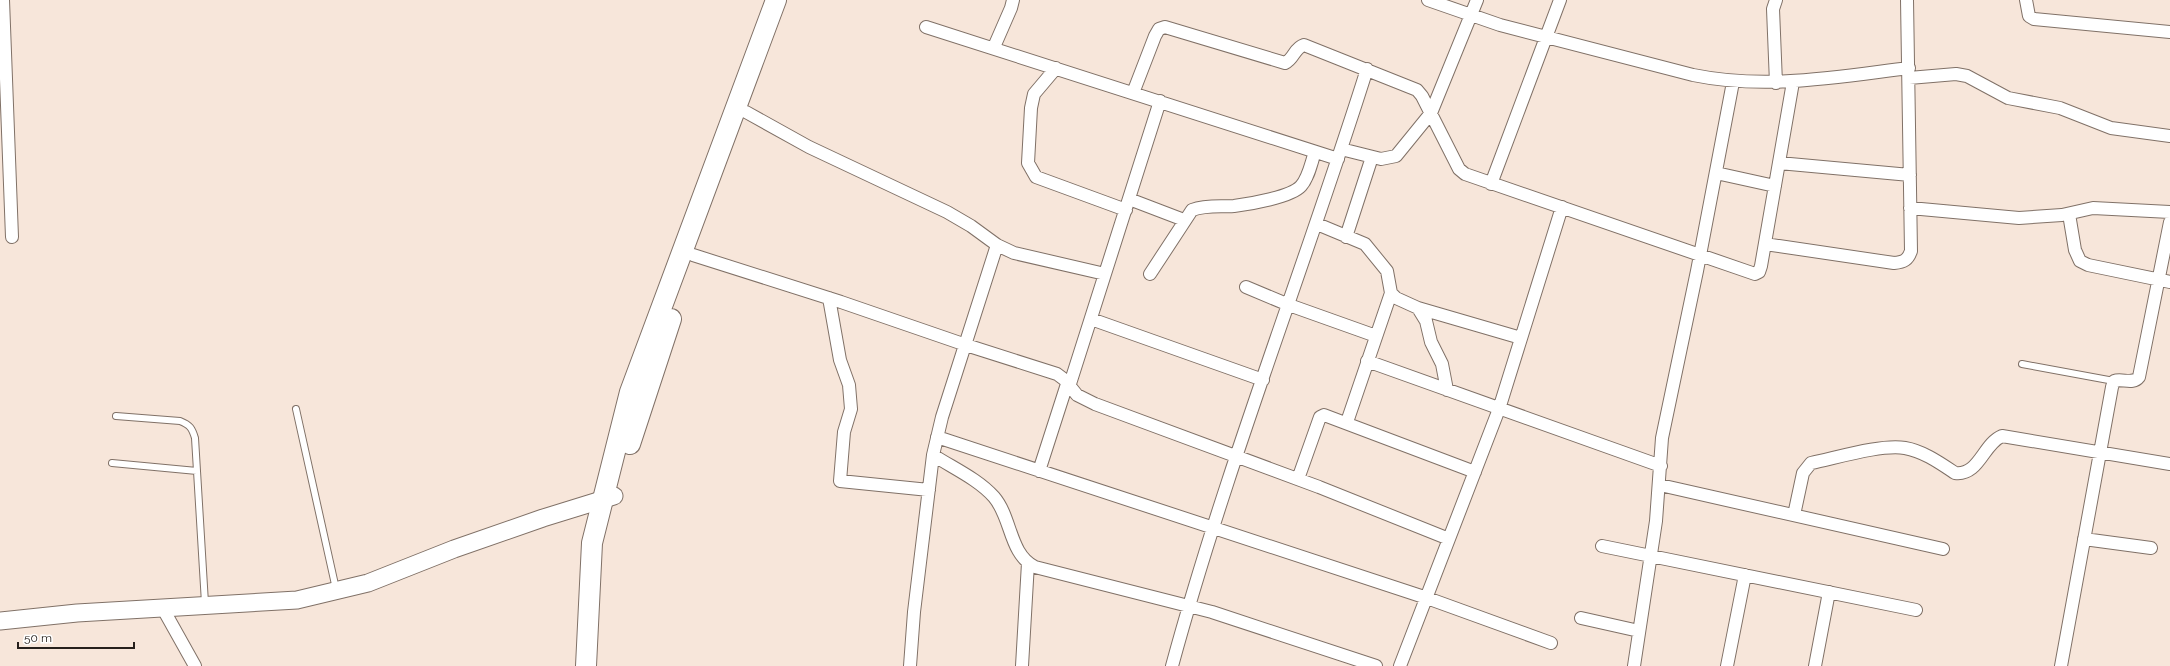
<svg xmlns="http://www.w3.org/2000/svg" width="2170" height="666" font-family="Raleway,sans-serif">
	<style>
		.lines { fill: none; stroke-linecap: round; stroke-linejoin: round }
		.lane-casing { stroke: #807167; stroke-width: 8 }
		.street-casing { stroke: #807167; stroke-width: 14 }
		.secondary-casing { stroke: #807167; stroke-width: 19 }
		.primary-casing { stroke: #807167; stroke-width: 22 }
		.lane { stroke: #fff; stroke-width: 6 }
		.street { stroke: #fff; stroke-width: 12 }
		.secondary { stroke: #fff; stroke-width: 17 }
		.primary { stroke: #fff; stroke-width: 20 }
	</style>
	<rect width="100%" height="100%" fill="#f7e6da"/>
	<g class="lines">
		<defs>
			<path id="lane" d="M2022 364 2114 381
				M296 409 336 589
				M116 416 180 421C190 425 192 428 195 438L205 603
				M112 463 197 471"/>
			<path id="street" d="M3 0 12 237
				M1428 0 1500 25 1693 75C1766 90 1836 77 1909 68
				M2026 0 2029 16 2034 19 2170 32
				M926 27 1338 159
				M994 47 1011 8 1013 0
				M1056 68 1034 94 1031 108 1028 163 1036 177 1126 210
				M1909 78 1956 74 1967 76 2008 98 2060 108 2111 128 2170 136
				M1776 83 1773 9 1776 0
				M1133 93 1155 36 1159 29 1165 27 1285 63C1294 59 1294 48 1304 45L1417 90 1422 96 1459 169 1465 174 1755 274 1759 272 1761 266 1793 82
				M746 112 809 147 947 212 971 226 997 245 1014 253 1105 274
				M1341 149 1381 159 1396 156 1431 113 1477 0
				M1779 163 1910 175
				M1716 173 1775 186
				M1491 184 1560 0
				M1129 199 1184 220
				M1910 208 2019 218 2062 215 2093 208 2170 212
				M2069 214 2075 250 2080 261 2088 265 2170 282
				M1317 224 1365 244 1387 271 1391 293 1396 298 1418 308 1521 338
				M1346 237 1372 157
				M1765 244 1894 263C1904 262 1908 260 1911 251L1907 0
				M693 255 841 302 966 345 1057 374 1065 380 1077 395 1095 404 1319 487 1449 539
				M1150 274 1192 210C1206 205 1219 207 1234 206 1250 204 1291 197 1301 186 1309 177 1311 163 1315 152
				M1246 287 1289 305 1376 336
				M829 298 840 360 849 385 851 409 844 432 840 481 929 490
				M1418 308 1426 321 1431 342 1442 364 1447 390
				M1091 319 1263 380
				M1367 361 1661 466
				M1069 387 1160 101
				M1347 422 1391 293
				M937 437 1427 598 1551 643
				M933 455C953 468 978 479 994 497 1012 518 1009 554 1035 567L1212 612 1376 666
				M1039 471 1067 384
				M1298 479 1320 417 1324 415 1475 472
				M1660 485 1943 549
				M1794 515 1803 473 1811 463C1836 458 1881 444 1905 448 1923 451 1940 463 1955 473 1979 476 1983 444 2002 436L2170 464
				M2084 539 2151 548
				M1602 546 1916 610
				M162 607 195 666
				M1581 618 1639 631
				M910 666 914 612 933 455 942 417 997 245
				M1022 666 1028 563
				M1172 666C1227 464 1304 269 1367 69
				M1400 666 1499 409 1562 207
				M1634 666 1656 521 1662 438 1697 271 1733 82
				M1727 666 1745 575
				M1815 666 1829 592
				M2061 666 2112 387 2114 381C2122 378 2133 385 2139 377L2170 222"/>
			<path id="secondary" d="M0 621 77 613 297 600 368 583 454 549 543 518 614 496"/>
			<path id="primary" d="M630 444 671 319
				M586 666 592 543 630 392 776 0"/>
		</defs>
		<use href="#lane" class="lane-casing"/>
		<use href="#street" class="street-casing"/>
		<use href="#secondary" class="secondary-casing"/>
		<use href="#primary" class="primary-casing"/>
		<use href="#lane" class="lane"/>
		<use href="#street" class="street"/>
		<use href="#secondary" class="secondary"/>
		<use href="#primary" class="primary"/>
	</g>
	<path d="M18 642v6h116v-6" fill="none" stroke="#26201c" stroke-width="2"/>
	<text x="24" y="642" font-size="12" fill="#26201c" stroke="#ffffff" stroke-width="3" paint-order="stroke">50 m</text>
</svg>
